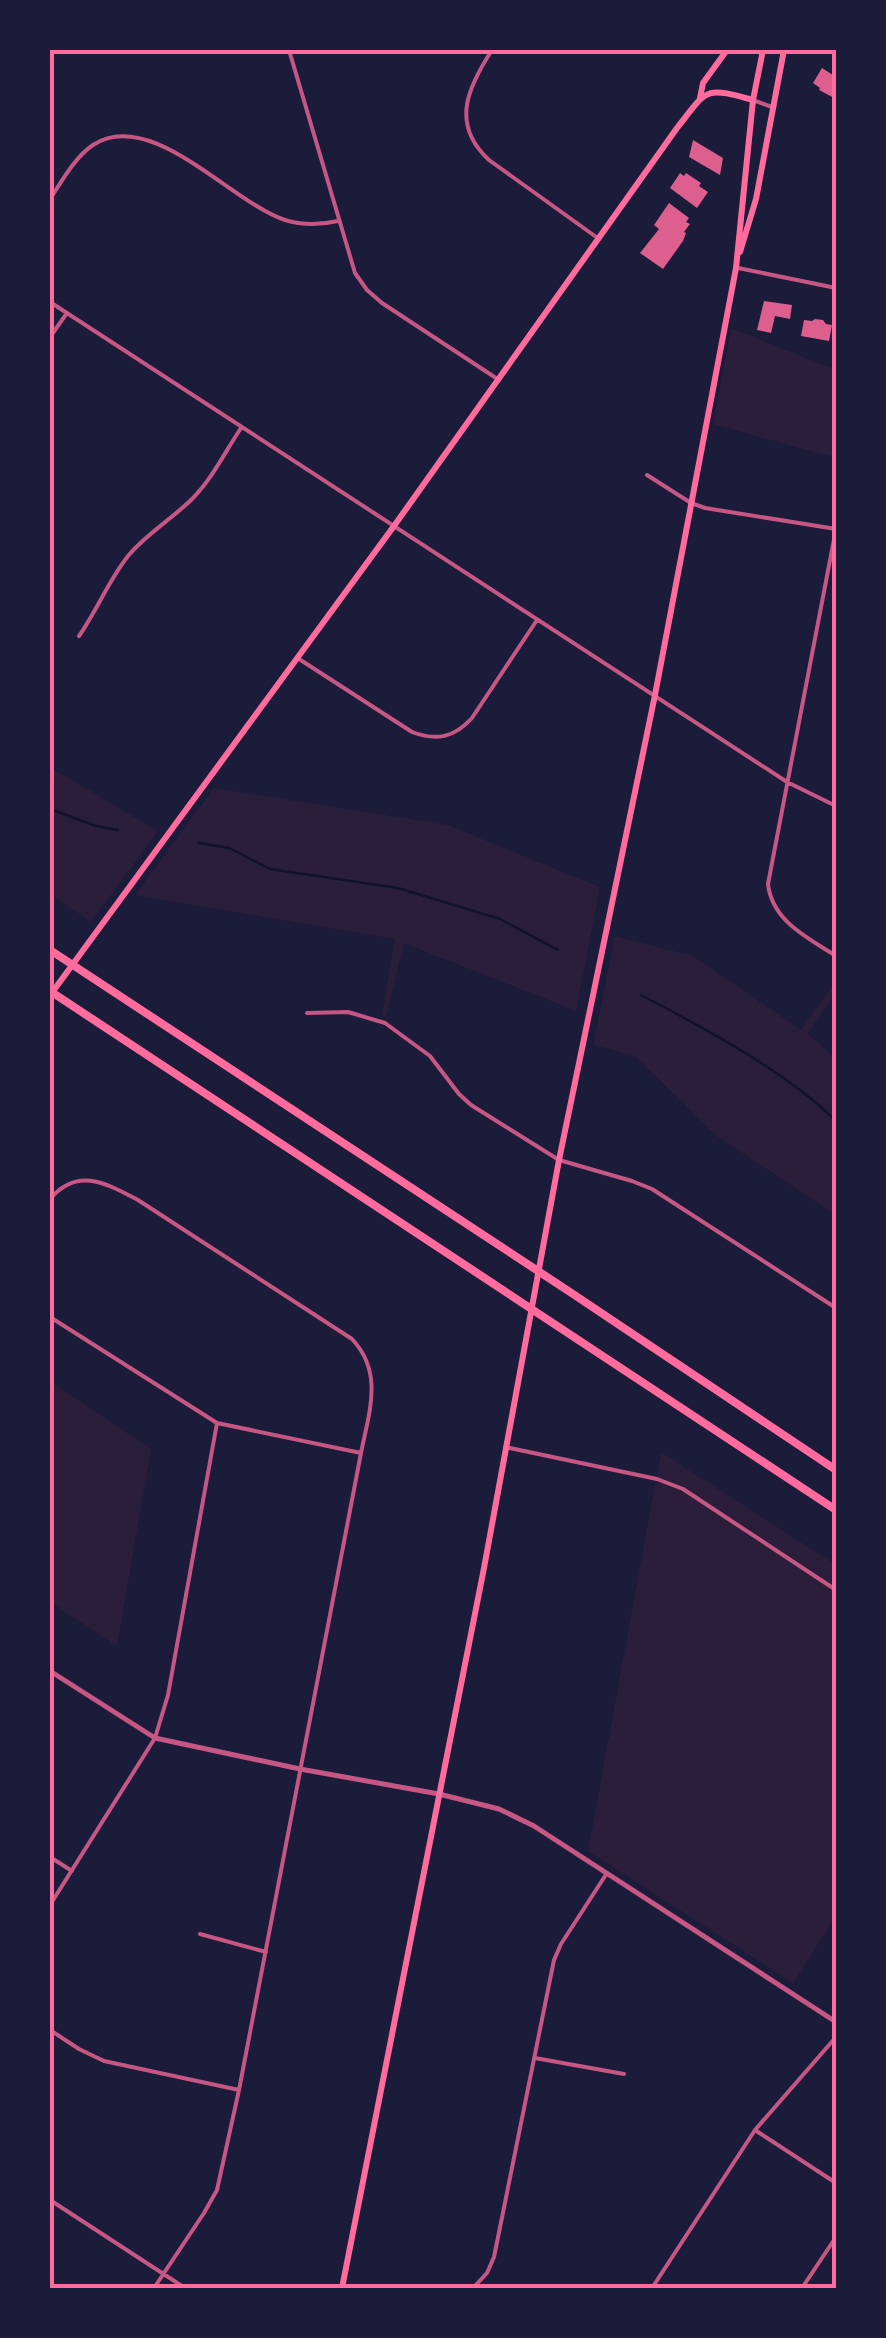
<svg xmlns="http://www.w3.org/2000/svg" width="886" height="2338" font-family="'Source Serif 4',serif">
	<style>
		.green { fill: #2a1e3b }
		.lines { fill: none; stroke-linecap: round; stroke-linejoin: round }
		.stream { stroke: #12122b; stroke-width: 2.5 }
		.building { fill: #dd5f8e }
		.minor { stroke: #c65784; stroke-width: 4 }
		.tertiary { stroke: #c65784; stroke-width: 5 }
		.secondary { stroke: #ff6b9d; stroke-width: 6 }
		.motorway { stroke: #ff6b9d; stroke-width: 8 }
		.neatline { fill: none; stroke: #ff6b9d; stroke-width: 4 }
	</style>
	<rect width="100%" height="100%" fill="#1b1b3a"/>
	<path class="green" d="M731 328 836 370V458L713 424Z
		M50 767 158 831 91 922 50 894Z
		M214 788 448 825 600 887 576 1011 404 943 386 1017 382 1015 395 939 135 895Z
		M615 936 693 956 801 1030 836 981V993L807 1034 828 1051 836 1062V1215L718 1137 635 1056 593 1045Z
		M50 1381 151 1449 117 1646 50 1602Z
		M661 1452 836 1565V1916L793 1983 588 1851Z"/>
	<g class="lines">
		<path class="stream" d="M50 809 96 826 118 830
			M199 843 229 848 270 869 398 888 500 919 558 950
			M641 995C704 1028 785 1071 836 1121"/>
	</g>
	<path class="building" d="M822 68 836 77V99L819 90 820 88 813 83Z
		M693 140 723 158 720 175 689 157Z
		M680 173 684 176 686 173 701 183 699 186 708 192 697 208 670 188Z
		M669 203 689 218 686 222 690 224 684 232 686 233 683 241 663 269 640 253 659 229 654 225Z
		M764 301 792 305 790 319 775 316 771 333 757 330Z
		M815 319 823 320 826 324 832 325 829 341 801 336 804 320 812 321Z"/>
	<g class="lines">
		<path class="minor" d="M289 50 355 273 367 290 382 303 499 380
			M492 50C468 87 450 124 489 160L599 239
			M753 100 772 107
			M50 199C62 181 75 157 93 145 151 107 232 203 285 220 304 226 320 225 338 221
			M738 268 836 288
			M50 302 787 782 836 806
			M50 337 67 313
			M647 475 691 503 705 508 836 529 768 884C772 921 808 938 836 956
			M79 636C97 610 109 580 128 556 146 534 172 519 192 499 212 479 225 452 241 428
			M299 659 412 732C436 741 454 738 472 718L537 620
			M307 1013 348 1012 385 1023 430 1056 459 1094 471 1105 559 1160 632 1181 652 1189 836 1308
			M50 1199C78 1166 107 1184 138 1200L352 1339C384 1373 369 1412 361 1453L239 2090 217 2190 204 2213 154 2288
			M50 1317 217 1423 361 1453
			M505 1447 657 1479 683 1489 836 1590
			M50 1857 72 1871
			M50 1905 155 1738 168 1695 217 1423
			M200 1934 266 1952
			M50 2030 79 2049 104 2061 239 2090
			M535 2058 624 2074
			M755 2130 836 2183
			M50 2200 185 2288
			M473 2288 487 2273 494 2257 554 1960 561 1944 607 1873
			M652 2288 755 2130 836 2037
			M802 2288 836 2237"/>
		<path class="tertiary" d="M50 1671 155 1738 300 1769 439 1794 499 1809 534 1826 836 2022"/>
		<path class="secondary" d="M700 98 703 83 727 50
			M740 252 756 199 784 50
			M51 994 394 526 677 128C708 89 703 86 753 100
			M342 2288 484 1568 559 1160 655 695 736 268 753 100 763 50"/>
		<path class="motorway" d="M50 950 573 1294 836 1470
			M50 991 836 1510"/>
	</g>
	<rect width="886" height="2338" fill="none" stroke="#1b1b3a" stroke-width="105"/>
	<rect x="52" y="52" width="782" height="2234" class="neatline"/>
</svg>
